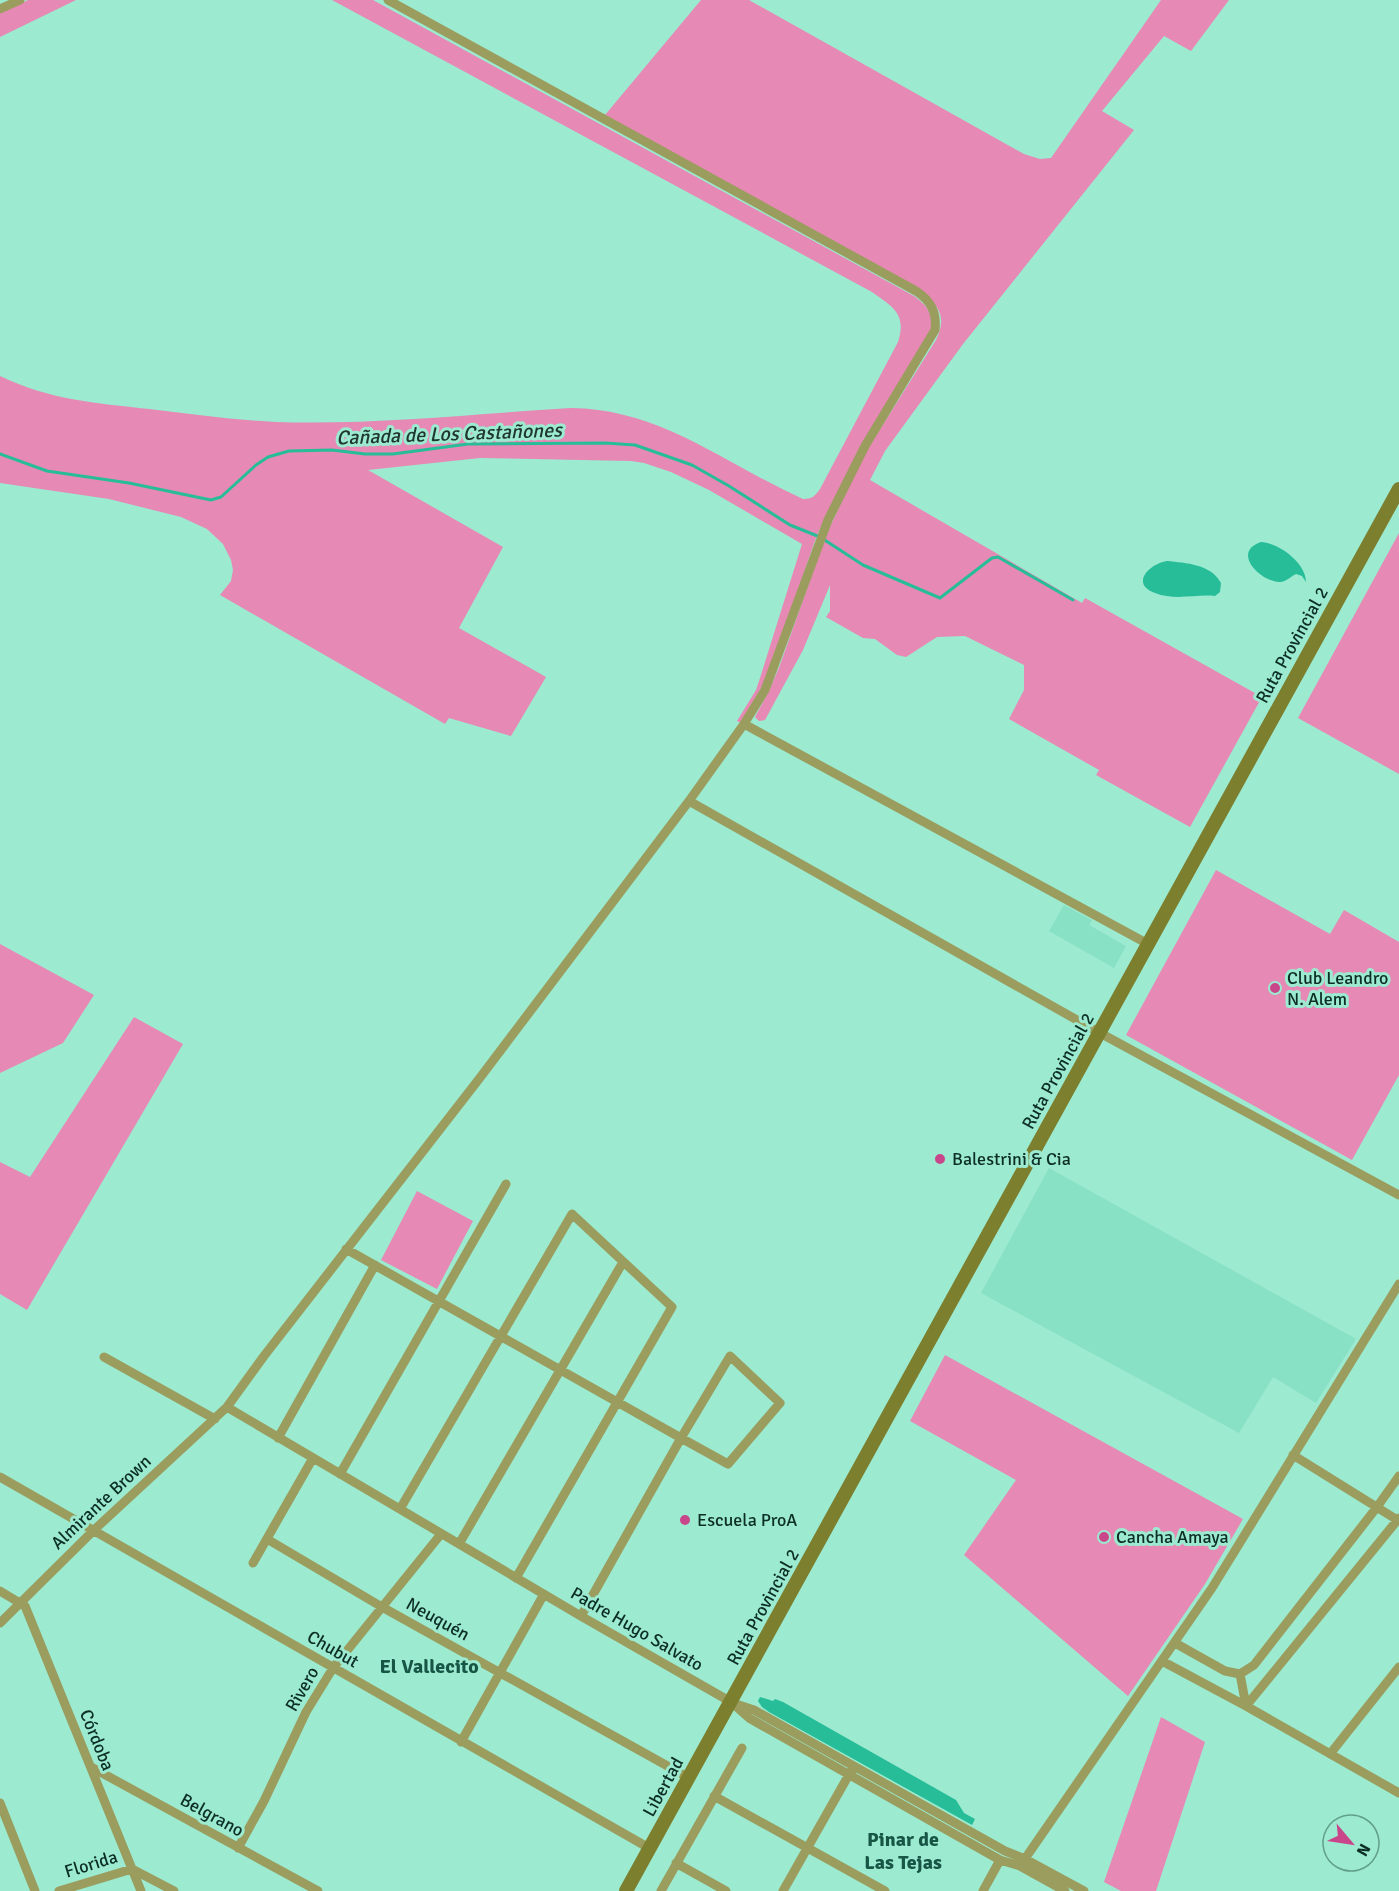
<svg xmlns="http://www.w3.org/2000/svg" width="1399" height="1891" font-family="Signika,sans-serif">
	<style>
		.built { fill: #88e0c5 }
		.green { fill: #e689b4 }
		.water { fill: #26bd98 }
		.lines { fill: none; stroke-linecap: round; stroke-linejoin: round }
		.stream { stroke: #26bd98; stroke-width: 3 }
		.street { stroke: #9a9d5d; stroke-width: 9 }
		.secondary { stroke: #7c7f2d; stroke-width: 14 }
		.poi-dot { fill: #ca468b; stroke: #9cead0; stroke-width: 2 }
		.labels { text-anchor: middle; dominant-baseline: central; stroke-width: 6; stroke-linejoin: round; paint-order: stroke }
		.street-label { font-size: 18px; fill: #0c2e25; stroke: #9cead0 }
		.poi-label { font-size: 18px; fill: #0c2e25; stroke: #9cead0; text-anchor: start }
		.water-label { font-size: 20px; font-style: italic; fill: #203730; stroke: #9cead0 }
		.neighbourhood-label { font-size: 20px; font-weight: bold; fill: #175545; stroke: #9cead0 }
	</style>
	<rect width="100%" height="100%" fill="#9cead0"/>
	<path class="built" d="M1064 905 1092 920 1089 925 1126 946 1114 968 1049 931Z
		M1049 1168 1356 1339 1316 1403 1273 1377 1239 1433 981 1293Z"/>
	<path class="green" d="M28 0H76L0 37V13Z
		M332 0H373L914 296C928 307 932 311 931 329L848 471 817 535 768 676 741 723 737 721 756 690 761 675 802 544 709 490 671 472 644 463 631 461 480 458 368 470 503 547 459 628 546 677 511 736 449 718 445 724 220 595 231 581 233 570 231 560 223 544 207 529 181 517 109 499 0 483V376C50 400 95 403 149 409 192 414 234 420 276 422 374 425 473 414 571 408 661 409 725 464 803 499 812 499 815 496 820 489L898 342C907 314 893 307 872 292Z
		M701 0H749L1024 154 1040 159 1051 158 1161 0H1229L1191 51 1164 36 1102 111 1134 130 963 344 885 451 870 480 1082 603 1085 598 1262 697 1190 827 1096 775 1099 770 1009 719 1024 690V665L965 636 937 637 906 657 897 655 875 639 863 638 826 617 830 611V585L803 650 765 720 759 721 755 717 769 691 780 665 826 535 864 455 936 340C943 325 944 314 932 301L605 115Z
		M1399 533V774L1298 718Z
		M1216 870 1330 934 1344 910 1399 942V1075L1352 1160 1126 1035Z
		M0 944 94 995 63 1043 0 1073Z
		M134 1017 183 1044 27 1310 0 1294V1162L30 1177Z
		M417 1191 473 1221 437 1289 381 1260Z
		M945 1355 1243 1519 1205 1584 1128 1696 964 1555 1016 1480 910 1421Z
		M1161 1717 1205 1742 1156 1891H1121L1104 1882Z"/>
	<path class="water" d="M1261 542C1279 543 1306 563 1306 582L1302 576 1296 574C1291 576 1285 583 1279 582 1260 581 1231 552 1261 542Z
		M1167 561C1186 563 1211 564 1221 583L1220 592 1215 596C1196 594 1175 601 1155 593 1130 584 1149 564 1167 561Z
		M760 1697 773 1701 775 1699 783 1702 956 1800 964 1813 975 1819 972 1825 769 1712 762 1707 758 1701Z"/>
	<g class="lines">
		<path class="stream" d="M0 454 47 471 129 483 211 500 221 497 256 465 268 457 289 451 332 450 365 454H393L468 444 605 443 635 445 692 465 729 486 790 525 820 537 863 565 940 598 992 558 998 557 1073 600"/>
		<path class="street" d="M0 9 20 0
			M744 724 1148 944
			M689 801 1100 1033 1399 1195
			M346 1249 681 1438 728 1464 780 1403 730 1356 681 1438 581 1616
			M104 1357 215 1419
			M227 1407 581 1616 731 1702 749 1718 1000 1860 1020 1866 1065 1891
			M278 1438 375 1265
			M1293 1455 1399 1521
			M340 1474 506 1184
			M0 1477 649 1848
			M400 1509 572 1214 672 1307 516 1578
			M267 1539 382 1607 689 1778
			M459 1544 623 1262
			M253 1563 313 1458
			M0 1591 25 1606 141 1891
			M0 1623 94 1530 227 1407 264 1356 479 1079 689 801 744 724 765 690 828 520 865 446 935 330C937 312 931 301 916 291L388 0
			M1175 1643 1225 1671 1240 1674 1246 1706 1399 1793
			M1162 1661 1246 1706 1399 1518
			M1240 1674 1254 1665 1377 1507 1399 1476
			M736 1704 754 1710 1005 1851 1025 1859 1084 1891
			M461 1742 544 1594
			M1330 1754 1399 1667
			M91 1767 318 1891
			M714 1796 885 1891
			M0 1803 35 1891
			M238 1848 264 1801 306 1712 333 1668 441 1534
			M676 1863 726 1891
			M1020 1866 1212 1588 1399 1284
			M59 1891 132 1869 174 1891
			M661 1891 742 1748
			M783 1891 851 1771
			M983 1891 1000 1860"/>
		<path class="secondary" d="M626 1891 1399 489"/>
	</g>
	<g class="poi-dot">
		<circle cx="1275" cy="988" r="6"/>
		<circle cx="940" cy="1159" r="6"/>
		<circle cx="685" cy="1520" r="6"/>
		<circle cx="1104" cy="1537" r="6"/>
	</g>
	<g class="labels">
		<g class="street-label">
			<text transform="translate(1292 645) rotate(-61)">Ruta Provincial 2</text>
			<text transform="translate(1058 1071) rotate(-61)">Ruta Provincial 2</text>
			<text transform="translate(101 1502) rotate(-43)">Almirante Brown</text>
			<text transform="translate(763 1607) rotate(-61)">Ruta Provincial 2</text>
			<text transform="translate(438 1619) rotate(29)">Neuquén</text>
			<text transform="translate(637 1629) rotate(30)">Padre Hugo Salvato</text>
			<text transform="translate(333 1649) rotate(30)">Chubut</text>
			<text transform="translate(302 1689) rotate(-60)">Rivero</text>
			<text transform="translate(97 1740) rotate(68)">Córdoba</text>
			<text transform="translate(663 1787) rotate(-61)">Libertad</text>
			<text transform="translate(212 1815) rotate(29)">Belgrano</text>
			<text transform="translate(91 1864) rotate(-17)">Florida</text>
		</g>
		<g class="poi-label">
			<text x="1287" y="978">Club Leandro<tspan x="1287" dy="21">N. Alem</tspan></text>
			<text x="952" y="1159">Balestrini &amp; Cia</text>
			<text x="697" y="1520">Escuela ProA</text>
			<text x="1116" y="1537">Cancha Amaya</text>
		</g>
		<g class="water-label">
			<text transform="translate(449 434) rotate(-2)">Cañada de Los Castañones</text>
		</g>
		<g class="neighbourhood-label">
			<text x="429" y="1666">El Vallecito</text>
			<text x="903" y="1839">Pinar de<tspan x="903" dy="23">Las Tejas</tspan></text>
		</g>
	</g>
	<g transform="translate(1351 1843) rotate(119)"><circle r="28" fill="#9cead0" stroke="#629f8c" stroke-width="1.5"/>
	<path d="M0-4.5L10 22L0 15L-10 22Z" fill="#ca468b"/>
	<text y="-9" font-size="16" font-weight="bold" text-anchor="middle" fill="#0c2e25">N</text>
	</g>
</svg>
